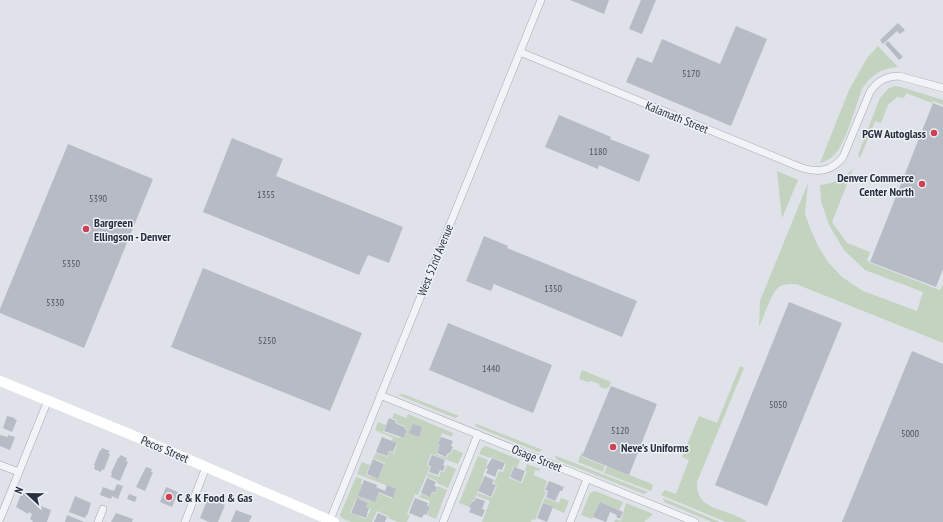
<svg xmlns="http://www.w3.org/2000/svg" width="943" height="522" font-family="'PT Sans Narrow',sans-serif">
	<style>
		.green { fill: #c4d2c0 }
		.building { fill: #b6bbc5 }
		.lines { fill: none; stroke-linecap: round; stroke-linejoin: round }
		.minor-casing { stroke: #a4a9b2; stroke-width: 8 }
		.minor { stroke: #f1f3f6; stroke-width: 7 }
		.secondary { stroke: #fff; stroke-width: 10 }
		.poi-dot { fill: #ce4354; stroke: #eef1f6; stroke-width: 1.5 }
		.labels { text-anchor: middle; dominant-baseline: central; stroke-width: 3; stroke-linejoin: round; paint-order: stroke }
		.number-label { font-size: 10px; fill: #4c5360 }
		.street-label { font-size: 12px; fill: #28303f; stroke: #eef1f6 }
		.poi-label { font-size: 12px; font-weight: bold; fill: #28303f; stroke: #eef1f6; text-anchor: start }
	</style>
	<rect width="100%" height="100%" fill="#dfe2e8"/>
	<path class="green" d="M878 46 898 67C881 68 871 75 862 89 856 106 846 141 836 153 831 159 826 161 820 163L849 90 867 58Z
		M895 86 901 87 943 100V105L933 101 932 103 906 93 904 98 897 97 888 105 881 123 875 121 860 158 858 155 880 98 889 88Z
		M853 169 832 222 847 243 870 252 867 260 870 263 940 290 943 284V343L796 284C790 284 785 284 780 286 771 292 764 317 759 327L760 301 808 183 805 214 810 228 818 246 828 262 842 277 863 291 917 311 923 292 865 270 844 250 829 225 821 201 820 185C834 184 843 178 853 169Z
		M777 171 798 180 782 218Z
		M740 366 744 368 697 482C695 512 729 508 747 522H726L661 495 665 490 676 494 689 460 682 457 699 416 717 423Z
		M582 370 611 382 609 387 605 389 600 387 599 384 591 381 588 382 579 379Z
		M403 394 459 416 455 418 398 395Z
		M394 413 406 418 408 414 453 433 452 437 442 433 438 444 440 445 436 454 447 458 449 453 451 454 453 449 463 453 458 464 431 454 427 465 430 467 418 495 415 494 407 514 410 515 407 522H398L388 518V516L377 511 372 522H351L342 518 340 515 356 477 362 479 361 484 362 485 358 496 368 500V502L356 498 350 513 366 519 371 509 366 507 369 500 375 502 379 493 392 499 396 489 357 474 362 462 370 465 366 475 378 479 385 463 373 458 376 453 387 457 389 452 394 453 398 443 392 441 393 438 375 430 378 422 386 425 383 432 399 438 400 437 404 438 408 429 404 428 405 426 396 423 397 420 392 418Z
		M474 423 543 450 538 452 477 427Z
		M486 446 520 460 517 468 505 464V462L491 457 490 458 479 454 482 448Z
		M581 453H583L582 457 605 466 603 472 578 462Z
		M554 455 648 492 644 494 557 460Z
		M478 456 488 460 483 476H484L474 501 472 500 469 507 459 503Z
		M506 464 513 467 509 478 522 483 527 471 525 470 527 464 540 469 539 471 535 470 534 475 547 481 544 491 546 492 535 520 532 519 531 522H482L490 501 477 496 478 493 492 498 497 485 494 483 499 471 503 472Z
		M447 465 456 469 448 488 437 483V481L427 477 428 473 439 477 441 471 444 472Z
		M607 466 652 484 653 486 651 491 604 473Z
		M438 486 447 490 436 519 427 515 430 507 428 506 430 501 419 497 421 494 430 497 432 493 435 494Z
		M595 491 623 502 619 510 600 502 592 519 581 515 590 493Z
		M545 498 559 503 561 498 569 501 564 513 543 503Z
		M663 498 720 522H712L664 502Z
		M626 503 653 514 644 522H614L616 519 621 521Z"/>
	<path class="building" d="M570 0H609L604 14Z
		M641 0H656L642 34 629 29Z
		M898 23 905 30 900 34 897 31 883 44 880 40Z
		M736 26 767 39 731 126 626 82 637 57 652 63 662 39 720 64Z
		M888 41 903 57 899 60 885 44Z
		M933 103 943 107V269L936 287 870 262Z
		M559 115 611 137 610 139 650 155 639 182 599 165 598 169 545 147Z
		M232 138 283 159 276 176 403 227 389 263 368 255 359 275 203 212Z
		M68 144 153 179 84 348 0 313V309Z
		M484 236 508 246 507 248 637 301 622 337 494 284 491 291 466 281Z
		M203 268 362 333 330 411 171 347Z
		M789 302 842 323 767 506 715 485Z
		M448 323 552 365 533 413 429 370Z
		M912 351 943 364V522H842Z
		M611 386 657 404 629 475 582 456Z
		M7 416 15 418 14 419 17 420 12 432 3 428Z
		M389 418 396 421 395 423 404 427V428L407 430 404 438 384 431Z
		M413 424 422 427 419 437 409 433Z
		M0 435 8 437V435L15 437 10 450 0 446Z
		M382 437 397 443 393 452 389 451 387 456 376 452Z
		M441 437 453 441 451 446 453 447 450 453H448L446 457 437 453 440 445 438 444Z
		M102 448 110 451 108 453 110 454 104 470 102 469 101 472 94 469 95 466 94 465 100 450 101 451Z
		M120 455 127 458 126 461 128 462 120 481 111 477 112 473H111L118 458H119Z
		M432 455 445 460 443 465 445 466 443 471 440 470 438 475 429 472 431 466 428 465Z
		M492 458 505 463 502 470 498 469 495 477 486 473 488 469 486 468Z
		M373 459 384 464 378 479 367 474Z
		M146 467 152 469 151 472H153L145 491 136 487Z
		M514 467 525 471 521 482 510 477Z
		M485 476 494 480 492 484 496 485 491 497 478 491Z
		M427 478 436 482 434 486 437 487 435 493 432 492 430 497 421 493Z
		M364 480 377 485 376 487 385 491 387 485 396 489 393 498 379 492 375 502 358 496Z
		M549 481 564 487 562 491H560L555 501 546 497 548 491 545 490Z
		M117 484 123 486 118 499 112 496 111 499 100 495 103 487 114 491Z
		M166 487 178 492 172 507 160 502Z
		M22 492 38 498 36 504 51 510 47 522H32L33 521 30 519 32 514 29 512 28 514 16 507Z
		M129 494 137 497 135 502 127 499Z
		M75 496 91 503 87 516 86 515 85 518 69 512Z
		M208 498 225 505 218 522H209L200 518Z
		M357 498 368 503 366 507 369 508 366 518 351 513Z
		M415 498 428 503 427 506 430 507 426 515 424 514 422 518 409 513Z
		M476 498 485 501 482 509 485 510 482 517 469 512 471 508 469 507 472 501 474 502Z
		M600 502 623 512 620 519 616 517 617 515 610 512 606 522 593 517Z
		M543 503 553 507 547 522 537 518Z
		M236 510 252 516 249 522H231Z
		M116 513 133 519 132 522H111Z
		M378 513 387 517 385 522H374Z
		M67 515 84 522H65Z"/>
	<g class="lines">
		<defs>
			<path id="minor" d="M520 52 802 168C819 173 832 171 843 157L870 92C877 81 886 76 899 76L943 88
				M380 395 695 522
				M0 465 19 472
				M0 519 48 400
				M330 520 541 0
				M98 522 103 509
				M185 522 206 467
				M443 522 478 434
				M570 522 587 479"/>
		</defs>
		<use href="#minor" class="minor-casing"/>
		<use href="#minor" class="minor"/>
		<path class="secondary" d="M0 381 127 433 334 522"/>
	</g>
	<g class="poi-dot">
		<circle cx="934" cy="133" r="4"/>
		<circle cx="922" cy="184" r="4"/>
		<circle cx="86" cy="229" r="4"/>
		<circle cx="613" cy="447" r="4"/>
		<circle cx="169" cy="497" r="4"/>
	</g>
	<g class="labels">
		<g class="number-label">
			<text x="691" y="73">5170</text>
			<text x="598" y="151">1180</text>
			<text x="266" y="194">1355</text>
			<text x="98" y="198">5390</text>
			<text x="71" y="263">5350</text>
			<text x="553" y="288">1350</text>
			<text x="55" y="302">5330</text>
			<text x="267" y="340">5250</text>
			<text x="491" y="368">1440</text>
			<text x="778" y="404">5050</text>
			<text x="620" y="430">5120</text>
			<text x="910" y="433">5000</text>
		</g>
		<g class="street-label">
			<text transform="translate(677 117) rotate(22)">Kalamath Street</text>
			<text transform="translate(435 260) rotate(-68)">West 52nd Avenue</text>
			<text transform="translate(165 449) rotate(23)">Pecos Street</text>
			<text transform="translate(537 458) rotate(22)">Osage Street</text>
		</g>
		<g class="poi-label">
			<text x="926" y="133" text-anchor="end">PGW Autoglass</text>
			<text x="914" y="177" text-anchor="end">Denver Commerce<tspan x="914" dy="14">Center North</tspan></text>
			<text x="94" y="222">Bargreen<tspan x="94" dy="14">Ellingson - Denver</tspan></text>
			<text x="621" y="447">Neve's Uniforms</text>
			<text x="177" y="497">C &amp; K Food &amp; Gas</text>
		</g>
	</g>
	<g transform="translate(28 494) rotate(292)" stroke="#eef1f6" stroke-width="3" paint-order="stroke">
	<path d="M0-3L7 15L0 10L-7 15Z" fill="#28303f"/>
	<text y="-6" font-size="11" font-weight="bold" text-anchor="middle" fill="#28303f">N</text>
	</g>
</svg>
